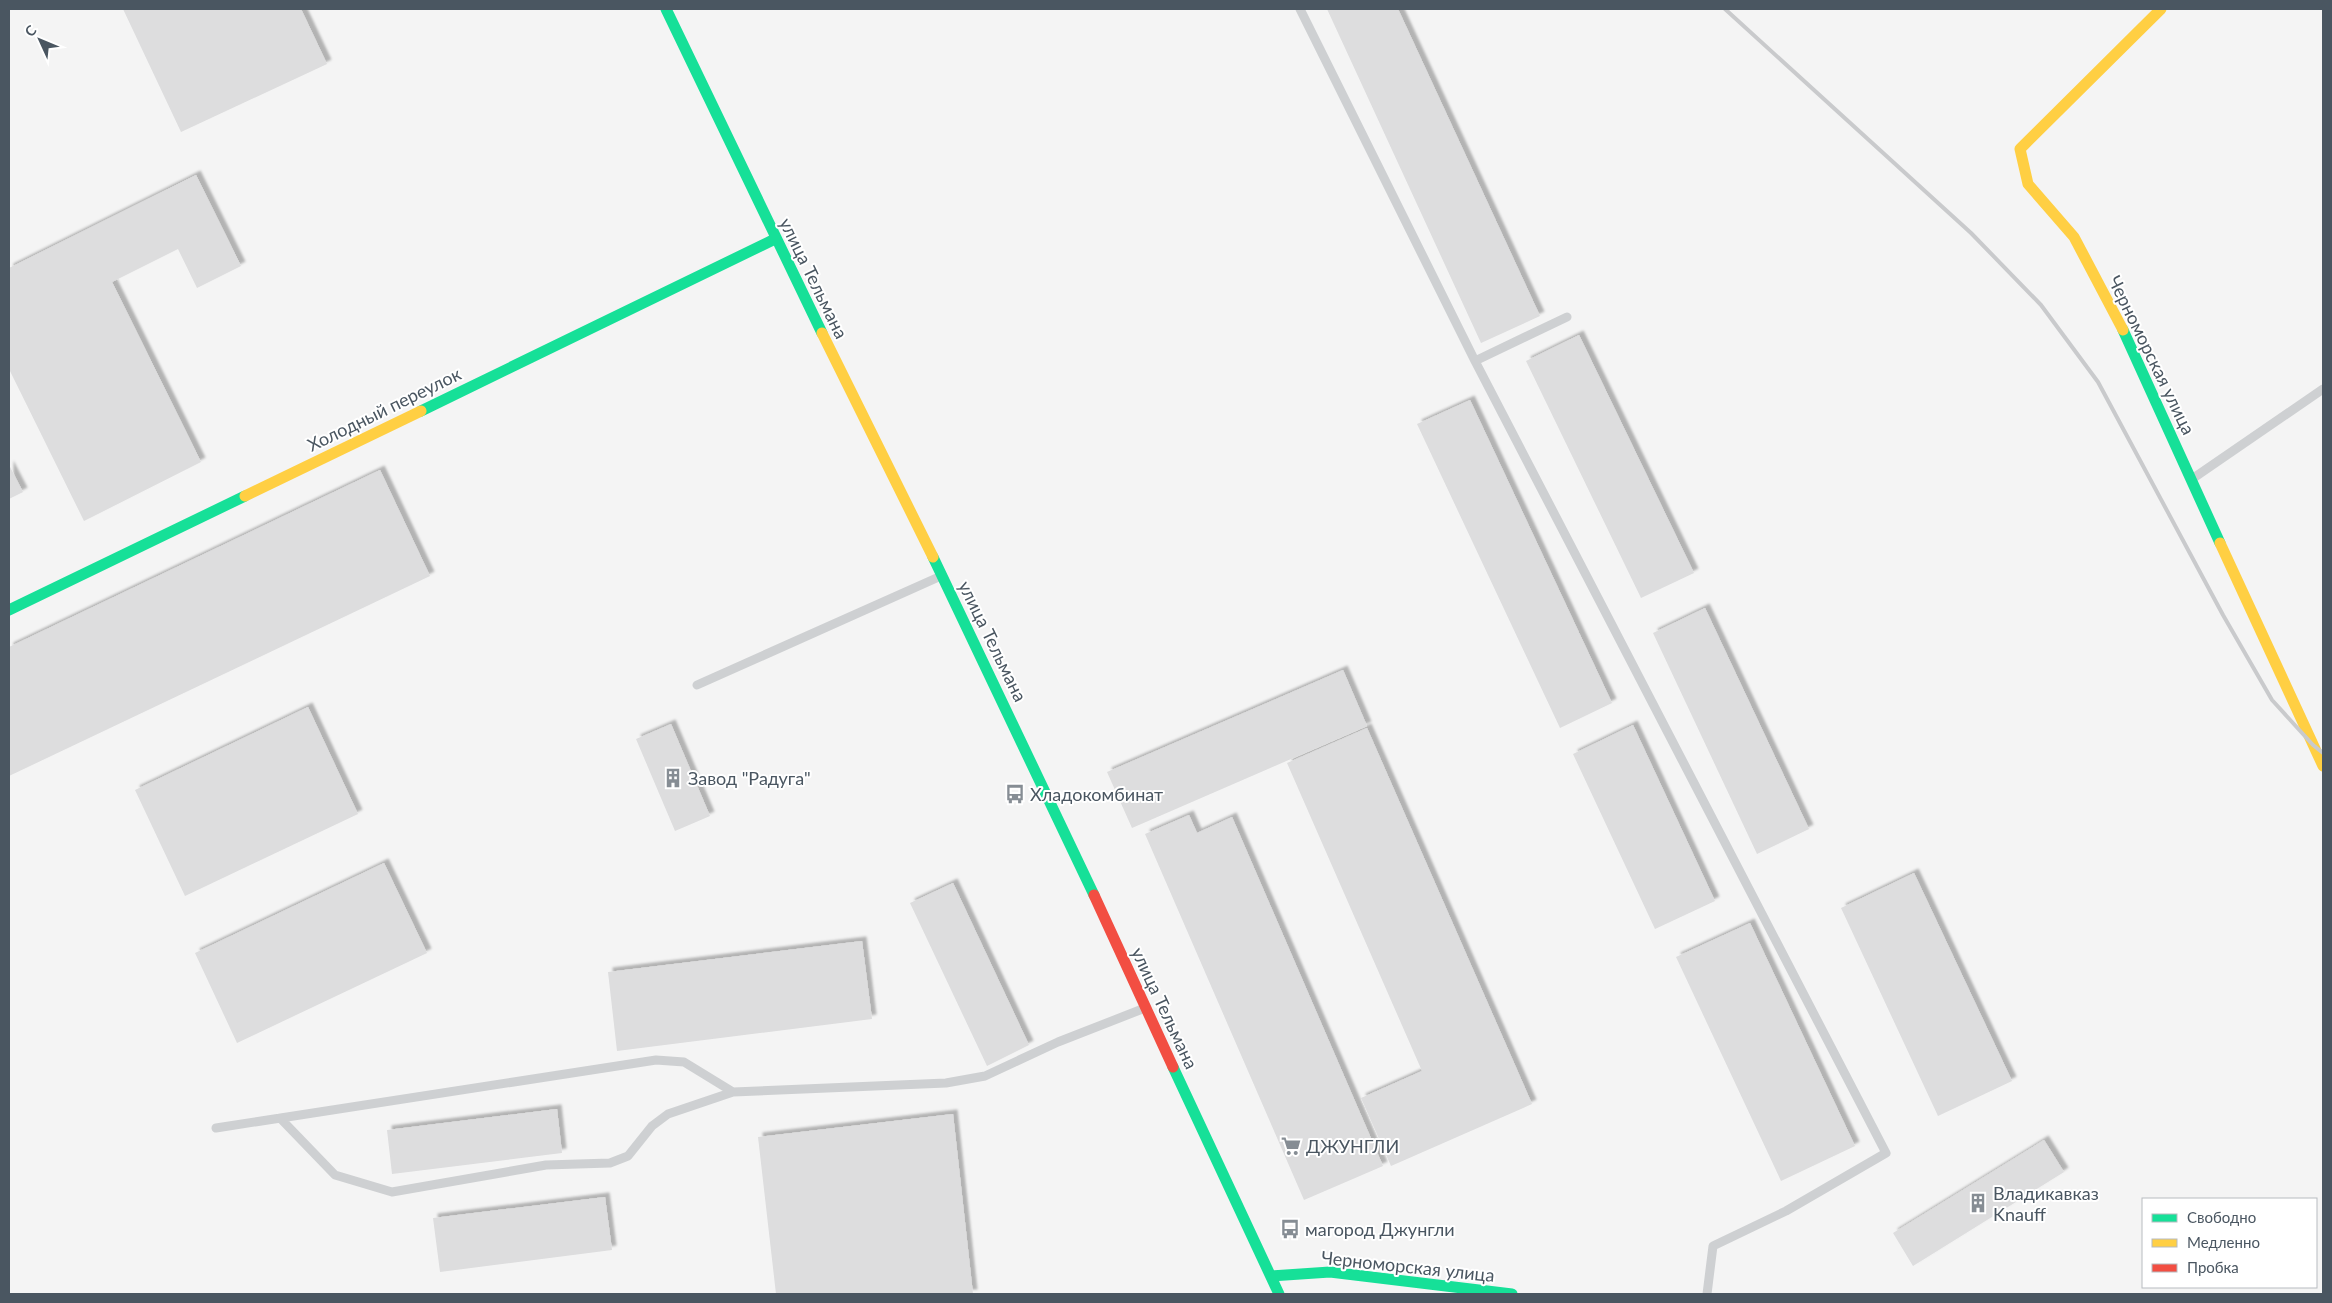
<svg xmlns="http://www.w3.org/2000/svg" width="2332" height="1303" font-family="Lato,sans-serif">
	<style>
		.building { fill: #ddddde; filter: url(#shadow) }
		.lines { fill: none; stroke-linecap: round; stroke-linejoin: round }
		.lane { stroke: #ced0d2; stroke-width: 9 }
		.fast { stroke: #16e098; stroke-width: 11 }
		.slow { stroke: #ffcf43; stroke-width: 11 }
		.jam { stroke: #f24e42; stroke-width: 11 }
		.rail { stroke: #c9cacc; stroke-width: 4 }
		.labels { text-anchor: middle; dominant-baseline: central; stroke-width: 4; stroke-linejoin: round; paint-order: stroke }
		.street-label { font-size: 18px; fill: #4a5661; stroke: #fff }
		.poi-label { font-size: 18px; fill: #4a5661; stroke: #fff; text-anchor: start }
	</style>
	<defs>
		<filter id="shadow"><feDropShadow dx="4.5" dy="-4.5" stdDeviation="1" flood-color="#0004"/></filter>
	</defs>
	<rect width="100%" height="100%" fill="#f4f4f4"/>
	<path class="building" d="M123 9H301L327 64 181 132Z
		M1327 9H1398L1540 316 1481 343Z
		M196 175 241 266 197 288 178 249 112 282 201 462 84 521 9 369V268Z
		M1579 335 1694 573 1641 598 1526 361Z
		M1470 400 1612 703 1560 728 1417 424Z
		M9 465 23 492 9 499Z
		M380 470 430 576 9 776V647Z
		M1705 608 1809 829 1757 854 1653 633Z
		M1343 670 1367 726 1132 828 1107 772Z
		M308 707 358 814 185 896 135 790Z
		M671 724 710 816 675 831 636 739Z
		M1633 725 1715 901 1655 929 1573 754Z
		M1367 728 1532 1104 1391 1166 1361 1098 1422 1071 1287 763Z
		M1189 815 1197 833 1232 817 1383 1166 1304 1200 1145 834Z
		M384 863 427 953 237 1043 195 953Z
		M1914 873 2012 1081 1938 1116 1841 908Z
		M953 883 1029 1045 987 1066 910 903Z
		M1750 923 1855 1146 1781 1181 1676 957Z
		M862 941 872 1019 617 1051 608 972Z
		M557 1109 562 1153 392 1174 387 1130Z
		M953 1114 973 1294H776L758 1137Z
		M2044 1140 2064 1172 1913 1266 1893 1233Z
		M605 1197 612 1250 440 1272 433 1218Z"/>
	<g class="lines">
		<path class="lane" d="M1300 9 1475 361
			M1567 317 1475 361 1886 1153 1786 1211 1713 1246 1707 1294
			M2192 479 2323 389
			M697 685 941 576
			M280 1118 335 1175 392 1192 546 1165 610 1163 628 1156 652 1126 668 1114 733 1092
			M216 1128 656 1060 684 1062 733 1092 946 1083 985 1076 1058 1042 1145 1008"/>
		<path class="fast" d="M666 9 822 333
			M2123 330 2220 543
			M421 411 775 239
			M933 557 1094 895
			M9 610 245 496
			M1173 1067 1279 1294
			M1271 1276 1330 1272 1512 1294"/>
		<path class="slow" d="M2123 330 2074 237 2028 184 2020 149 2161 9
			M822 333 933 557
			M245 496 421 411
			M2220 543 2323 766"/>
		<path class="jam" d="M1094 895 1173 1067"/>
		<path class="rail" d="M1725 9 1971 233 2041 305 2098 382 2223 615 2272 700 2313 745 2323 753"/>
	</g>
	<defs>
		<symbol id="building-bare" viewBox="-9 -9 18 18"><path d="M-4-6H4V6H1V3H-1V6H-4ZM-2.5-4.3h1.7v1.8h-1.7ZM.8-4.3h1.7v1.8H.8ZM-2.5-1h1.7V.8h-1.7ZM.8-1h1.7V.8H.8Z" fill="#868d94" stroke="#fff" stroke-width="2.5" paint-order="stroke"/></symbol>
		<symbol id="bus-bare" viewBox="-9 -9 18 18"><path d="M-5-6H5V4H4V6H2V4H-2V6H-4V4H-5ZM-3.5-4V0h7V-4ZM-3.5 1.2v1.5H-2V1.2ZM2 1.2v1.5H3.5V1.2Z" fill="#868d94" stroke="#fff" stroke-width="2.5" paint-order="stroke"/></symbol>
		<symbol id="supermarket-bare" viewBox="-9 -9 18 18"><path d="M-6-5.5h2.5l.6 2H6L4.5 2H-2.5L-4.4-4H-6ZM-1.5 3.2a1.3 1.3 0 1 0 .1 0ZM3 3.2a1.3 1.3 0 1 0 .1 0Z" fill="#868d94" stroke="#fff" stroke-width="2.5" paint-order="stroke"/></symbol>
	</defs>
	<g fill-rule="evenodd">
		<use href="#building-bare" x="659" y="764" width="28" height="28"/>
		<use href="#bus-bare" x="1001" y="780" width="28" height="28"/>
		<use href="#supermarket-bare" x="1277" y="1132" width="28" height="28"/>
		<use href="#building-bare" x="1964" y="1189" width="28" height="28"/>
		<use href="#bus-bare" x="1276" y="1215" width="28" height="28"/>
	</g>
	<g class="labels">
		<g class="street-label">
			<text transform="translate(814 278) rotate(64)">улица Тельмана</text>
			<text transform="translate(2152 355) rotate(64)">Черноморская улица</text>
			<text transform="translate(384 409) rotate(-26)">Холодный переулок</text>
			<text transform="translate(993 641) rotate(64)">улица Тельмана</text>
			<text transform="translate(1165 1008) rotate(65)">улица Тельмана</text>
			<text transform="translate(1408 1266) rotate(6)">Черноморская улица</text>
		</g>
		<g class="poi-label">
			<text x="688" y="778">Завод "Радуга"</text>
			<text x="1030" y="794">Хладокомбинат</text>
			<text x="1306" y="1146">ДЖУНГЛИ</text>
			<text x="1993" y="1193">Владикавказ<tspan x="1993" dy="21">Knauff</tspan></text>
			<text x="1305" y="1229">магород Джунгли</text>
		</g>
	</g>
	<rect width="2332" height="1303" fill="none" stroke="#4a5661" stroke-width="20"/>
	<rect x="2142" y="1198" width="175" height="90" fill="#ffffff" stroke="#b7bbc0"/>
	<rect x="2152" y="1214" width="25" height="8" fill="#16e098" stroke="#b7bbc0"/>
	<text x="2187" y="1223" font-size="15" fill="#4a5661">Свободно</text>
	<rect x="2152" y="1239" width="25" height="8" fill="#ffcf43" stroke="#b7bbc0"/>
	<text x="2187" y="1248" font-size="15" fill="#4a5661">Медленно</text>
	<rect x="2152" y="1264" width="25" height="8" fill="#f24e42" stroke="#b7bbc0"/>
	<text x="2187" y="1273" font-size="15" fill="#4a5661">Пробка</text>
	<g transform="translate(40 40) rotate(314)" stroke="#ffffff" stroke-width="4" paint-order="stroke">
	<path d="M0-4L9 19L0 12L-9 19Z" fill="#4a5661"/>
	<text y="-8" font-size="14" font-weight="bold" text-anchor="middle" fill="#4a5661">С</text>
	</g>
</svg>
